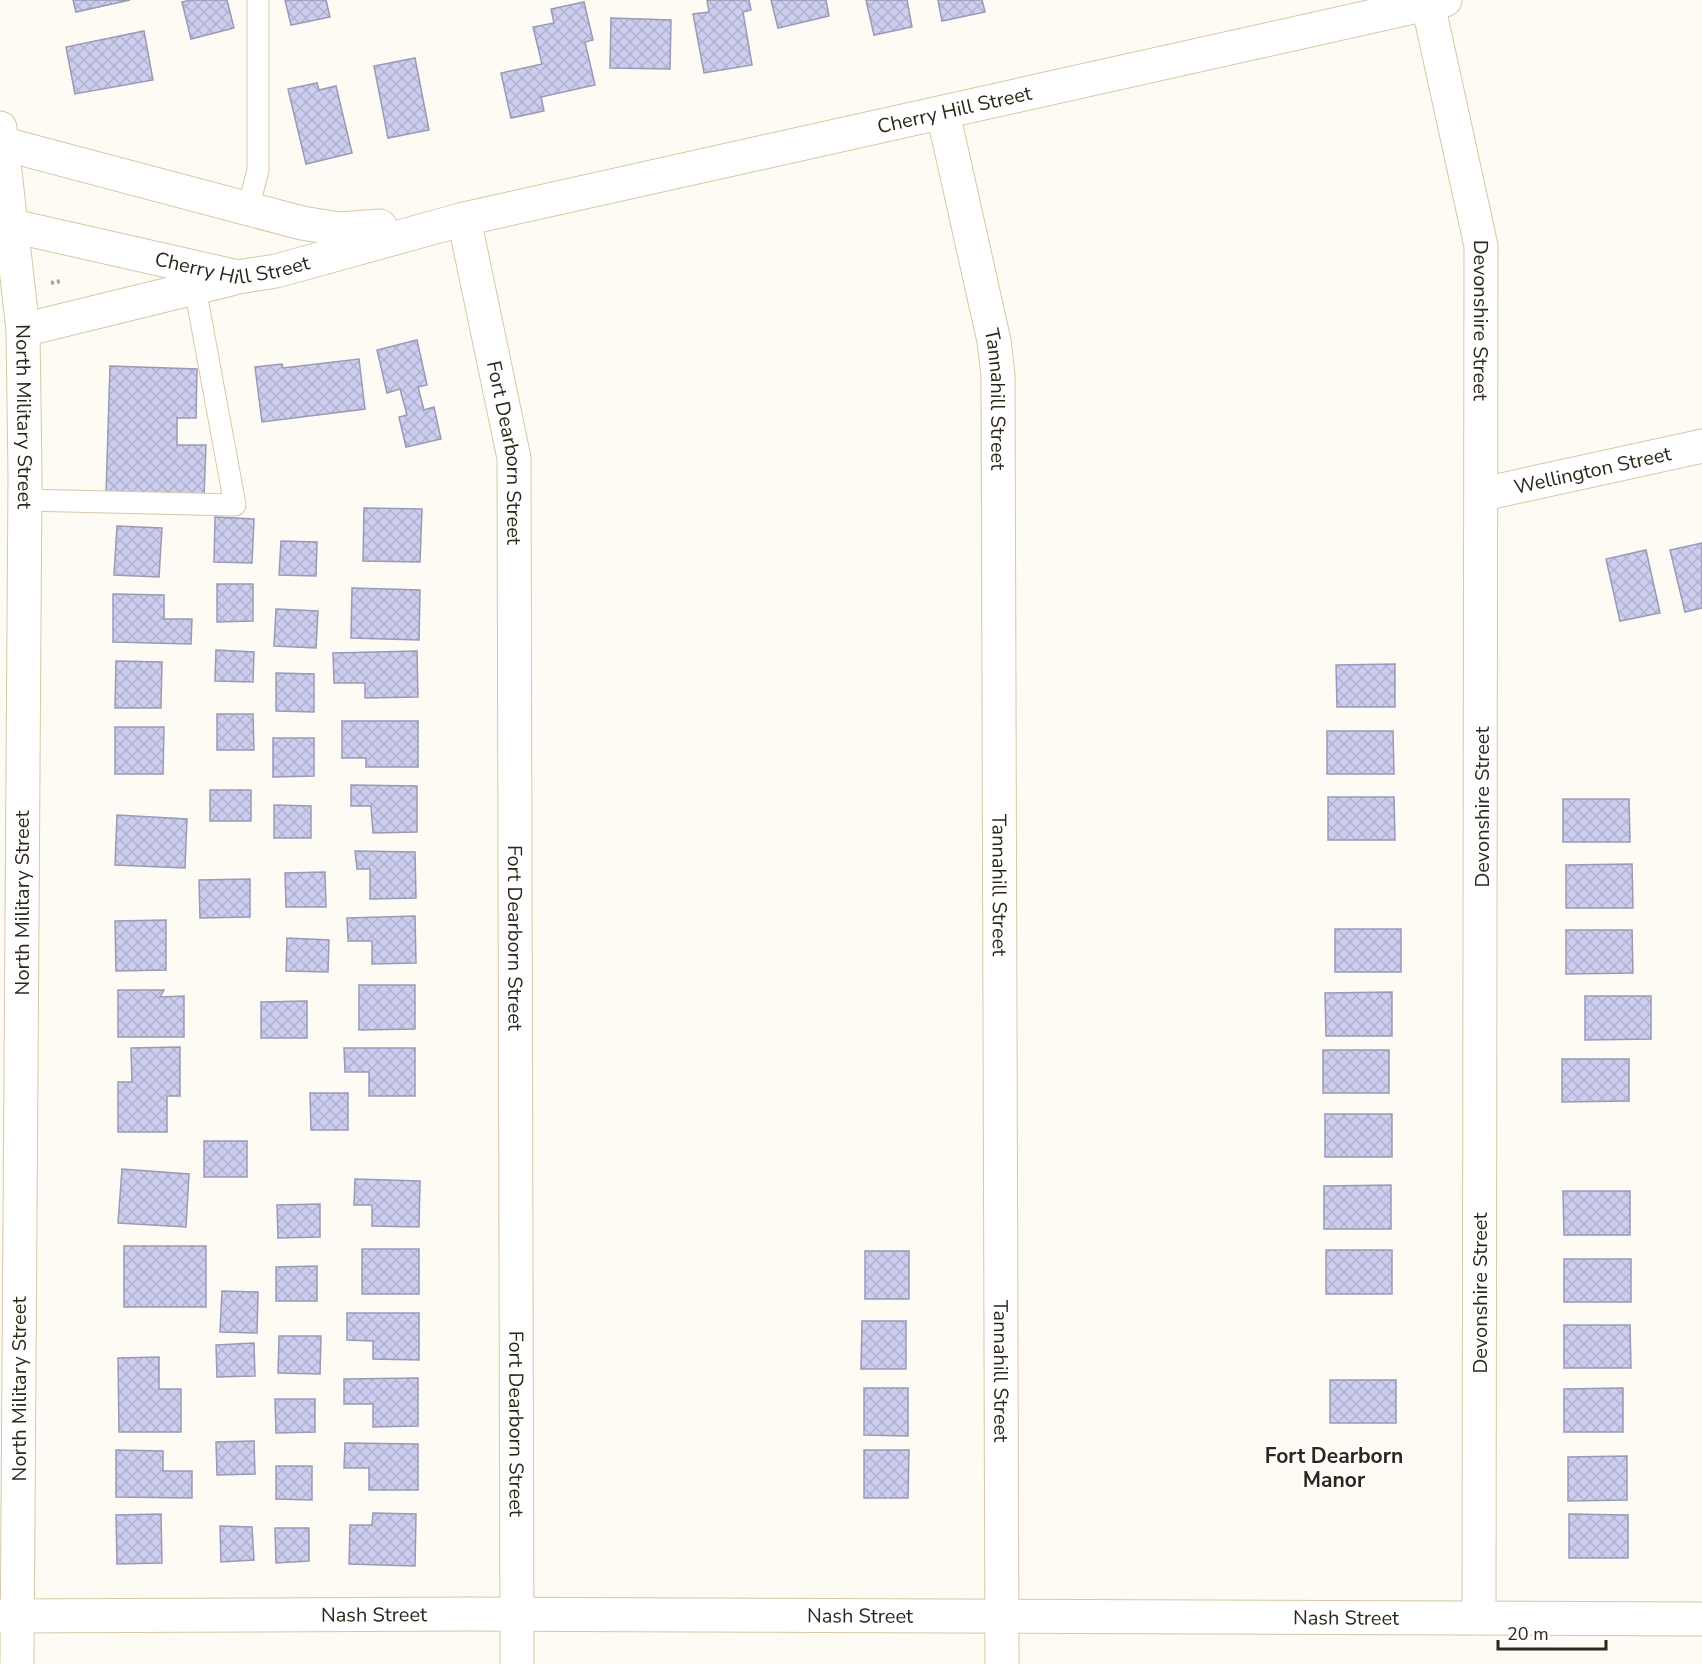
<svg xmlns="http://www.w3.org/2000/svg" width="1702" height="1664" font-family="'Nunito Sans',sans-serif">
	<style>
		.building { fill: url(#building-cross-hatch); stroke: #9999b8; stroke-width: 1.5 }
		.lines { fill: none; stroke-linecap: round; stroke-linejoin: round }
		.service-casing { stroke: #d6c8a8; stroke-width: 23 }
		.minor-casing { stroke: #d6c8a8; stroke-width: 35 }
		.tertiary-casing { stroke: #d6c8a8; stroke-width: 35 }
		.path { stroke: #a8a49a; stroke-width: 4; stroke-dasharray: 3 3; stroke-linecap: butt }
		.service { stroke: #fff; stroke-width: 21 }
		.minor { stroke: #fff; stroke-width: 33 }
		.tertiary { stroke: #fff; stroke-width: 33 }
		.labels { text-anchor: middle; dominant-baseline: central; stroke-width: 4.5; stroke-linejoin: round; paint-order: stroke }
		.street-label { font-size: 20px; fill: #2c271a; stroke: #fff }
		.neighbourhood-label { font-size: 21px; font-weight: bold; fill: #2c271a; stroke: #fff }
	</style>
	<defs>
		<pattern id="building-cross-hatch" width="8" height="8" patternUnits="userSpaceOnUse" patternTransform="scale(1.5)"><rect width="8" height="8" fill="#cdceef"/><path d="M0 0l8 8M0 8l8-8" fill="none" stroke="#b0b1cc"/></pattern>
	</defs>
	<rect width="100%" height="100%" fill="#fefbf4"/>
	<path class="building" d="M73 0H130L76 12Z
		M191 0H227L234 28 191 39 182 2Z
		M285 0H326L330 17 291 25Z
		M707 0H749L751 10 743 12 752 65 704 73 693 14 709 12Z
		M771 0H826L829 16 778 28Z
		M866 0H907L912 27 874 35Z
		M938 0H982L985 12 942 21Z
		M584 2 593 40 585 42 595 85 541 97 544 111 511 118 501 73 542 64 533 27 554 23 551 9Z
		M611 18 671 20 670 69 610 68Z
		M144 31 153 80 75 94 66 47Z
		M415 58 429 130 388 138 374 66Z
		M317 83 319 90 336 86 352 153 306 164 288 89Z
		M417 340 427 385 418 387 424 410 434 407 441 439 406 447 399 417 407 415 400 389 387 393 377 350Z
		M359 359 365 409 262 422 255 367 282 364 283 368Z
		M110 366 197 369 196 418H177V445H206L204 497 106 494Z
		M364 508 422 509 420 562 363 561Z
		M215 517 254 519 252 563 214 562Z
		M117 526 162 528 159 577 114 575Z
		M281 541 317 542 316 576 279 575Z
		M1702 543V608L1685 612 1670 550Z
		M1646 550 1660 613 1620 621 1606 559Z
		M217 584H253V621L217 622Z
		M352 588 420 590 419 640 351 638Z
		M113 594 164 595V619H192L191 644 113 642Z
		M276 609 318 611 316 648 274 646Z
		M216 650 254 652 253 682 215 681Z
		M417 651 418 697 365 698V683H334L333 653Z
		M116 661 162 662 161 708H115Z
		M1395 664V707H1337L1336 665Z
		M276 673 314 674V712L276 711Z
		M217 714H253L254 750H217Z
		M342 721H418V767H366V758H342Z
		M115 727H164L163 774H115Z
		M1327 731H1393L1394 774H1327Z
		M273 738H314V776L273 777Z
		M351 785 417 786V832L373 833 371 806H351Z
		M210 790H251V821H210Z
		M1328 797H1394L1395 840H1328Z
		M1563 799H1629L1630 842H1563Z
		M274 805 311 806V838H274Z
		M117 815 187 819 185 868 115 865Z
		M355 851 415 852 416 898 370 899V869H357Z
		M1632 864 1633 908H1566V865Z
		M325 872 326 907H286L285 873Z
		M250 879V917L200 918 199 880Z
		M415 916 416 963 372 964V941H348L347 918Z
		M166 920V970L116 971 115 921Z
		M1335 929H1401V972H1335Z
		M1566 930H1632L1633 973 1566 974Z
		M287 938 329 940 328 972 286 971Z
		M359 985H415V1029L359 1030Z
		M118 990H164L160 997 184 996V1037H118Z
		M1392 992V1036H1326L1325 993Z
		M1585 996H1651V1039L1585 1040Z
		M307 1001V1038H261V1002Z
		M180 1047V1096H167V1132H118V1082H132L131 1048Z
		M344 1048H415V1096H369V1072H345Z
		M1323 1050H1389V1093H1323Z
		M1562 1059H1629V1101L1562 1102Z
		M310 1093H348V1130H311Z
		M1325 1114H1392V1157H1325Z
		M204 1141H247V1177H204Z
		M122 1169 189 1174 186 1227 118 1223Z
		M355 1179 420 1181 419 1227 372 1226V1205H354Z
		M1391 1185V1229H1324V1186Z
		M1563 1191H1630V1235H1564Z
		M320 1204V1237L278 1238 277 1205Z
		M124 1246H206V1307H124Z
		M362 1249H419V1294H362Z
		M1326 1250H1392V1294H1326Z
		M865 1251H909V1299H865Z
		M1564 1259H1631V1302H1564Z
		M317 1266V1301H276V1267Z
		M222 1291 258 1292 257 1333 220 1332Z
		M347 1313H419V1360L373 1359V1341L347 1340Z
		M862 1321H906V1369H861Z
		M1564 1325H1630L1631 1368H1564Z
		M279 1336H321L320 1374 278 1373Z
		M254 1343 255 1376 217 1377 216 1345Z
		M159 1357V1389H181V1432H119L118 1358Z
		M418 1378V1426L373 1427V1404H344V1379Z
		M1330 1380H1396V1423H1330Z
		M864 1388H908V1436L864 1435Z
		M1623 1388V1432H1564V1389Z
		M275 1399H315V1432L276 1433Z
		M254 1441 255 1474 217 1475 216 1442Z
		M345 1443 418 1444V1490H369V1468H344Z
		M116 1450 163 1451V1471H192V1498L116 1497Z
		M864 1450H909L908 1498H864Z
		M1627 1456V1500L1568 1501V1457Z
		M276 1466H312V1500L276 1499Z
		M373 1513 416 1514 415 1566 349 1564 350 1525H372Z
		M161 1514 162 1563 117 1564 116 1515Z
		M1569 1514 1628 1515V1558H1569Z
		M220 1526 252 1527 254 1560 221 1562Z
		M275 1528H309V1561L276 1563Z"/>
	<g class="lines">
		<defs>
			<path id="service" d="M248 209 258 170V0
				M25 500 235 505 195 288"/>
			<g id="minor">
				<path id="s1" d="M1428 4 1481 246 1479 1617"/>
				<path id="s2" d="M943 113 994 341 998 375 1002 1664"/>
				<path id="s3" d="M464 219 514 458 517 1664"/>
				<path id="s4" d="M1483 494 1702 446"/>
				<path id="s5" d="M0 1616 469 1614 1702 1619"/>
			</g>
			<g id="tertiary">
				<path id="s6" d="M0 128 23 330 25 476 17 1664"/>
				<path d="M0 143 302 223 339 229 380 226"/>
				<path id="s7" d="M0 223 238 277 276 271 464 219 1445 0"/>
				<path d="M23 330 231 279"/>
			</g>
		</defs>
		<use href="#service" class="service-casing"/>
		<use href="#minor" class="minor-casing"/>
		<use href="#tertiary" class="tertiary-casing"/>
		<path class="path" d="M51 283 61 281"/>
		<use href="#service" class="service"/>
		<use href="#minor" class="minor"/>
		<use href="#tertiary" class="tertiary"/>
	</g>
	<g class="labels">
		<g class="street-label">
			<text stroke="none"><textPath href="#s7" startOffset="980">Cherry Hill Street</textPath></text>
			<text stroke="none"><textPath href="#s7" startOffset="238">Cherry Hill Street</textPath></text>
			<text stroke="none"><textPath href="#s1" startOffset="322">Devonshire Street</textPath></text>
			<text stroke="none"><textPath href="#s2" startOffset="292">Tannahill Street</textPath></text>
			<text stroke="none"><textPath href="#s6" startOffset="290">North Military Street</textPath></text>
			<text stroke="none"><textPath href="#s3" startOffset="238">Fort Dearborn Street</textPath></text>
			<text stroke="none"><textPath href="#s4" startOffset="112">Wellington Street</textPath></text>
			<text transform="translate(1482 807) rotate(-90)">Devonshire Street</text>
			<text stroke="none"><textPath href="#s2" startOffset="778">Tannahill Street</textPath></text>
			<text transform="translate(22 903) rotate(-90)">North Military Street</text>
			<text stroke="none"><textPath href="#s3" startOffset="724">Fort Dearborn Street</textPath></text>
			<text transform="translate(1480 1293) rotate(-90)">Devonshire Street</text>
			<text stroke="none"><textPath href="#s2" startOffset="1264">Tannahill Street</textPath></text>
			<text transform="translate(19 1389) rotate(-90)">North Military Street</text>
			<text stroke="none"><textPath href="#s3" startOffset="1210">Fort Dearborn Street</textPath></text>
			<text stroke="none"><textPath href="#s5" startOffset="374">Nash Street</textPath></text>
			<text stroke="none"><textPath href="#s5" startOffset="860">Nash Street</textPath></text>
			<text stroke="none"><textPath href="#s5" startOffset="1346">Nash Street</textPath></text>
		</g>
		<g class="neighbourhood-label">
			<text x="1334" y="1456">Fort Dearborn<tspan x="1334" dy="24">Manor</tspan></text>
		</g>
	</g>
	<path d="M1498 1640v9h108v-9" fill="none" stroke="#2c271a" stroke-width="3"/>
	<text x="1507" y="1640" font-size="18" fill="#2c271a" stroke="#ffffff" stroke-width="4.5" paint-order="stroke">20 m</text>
</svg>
